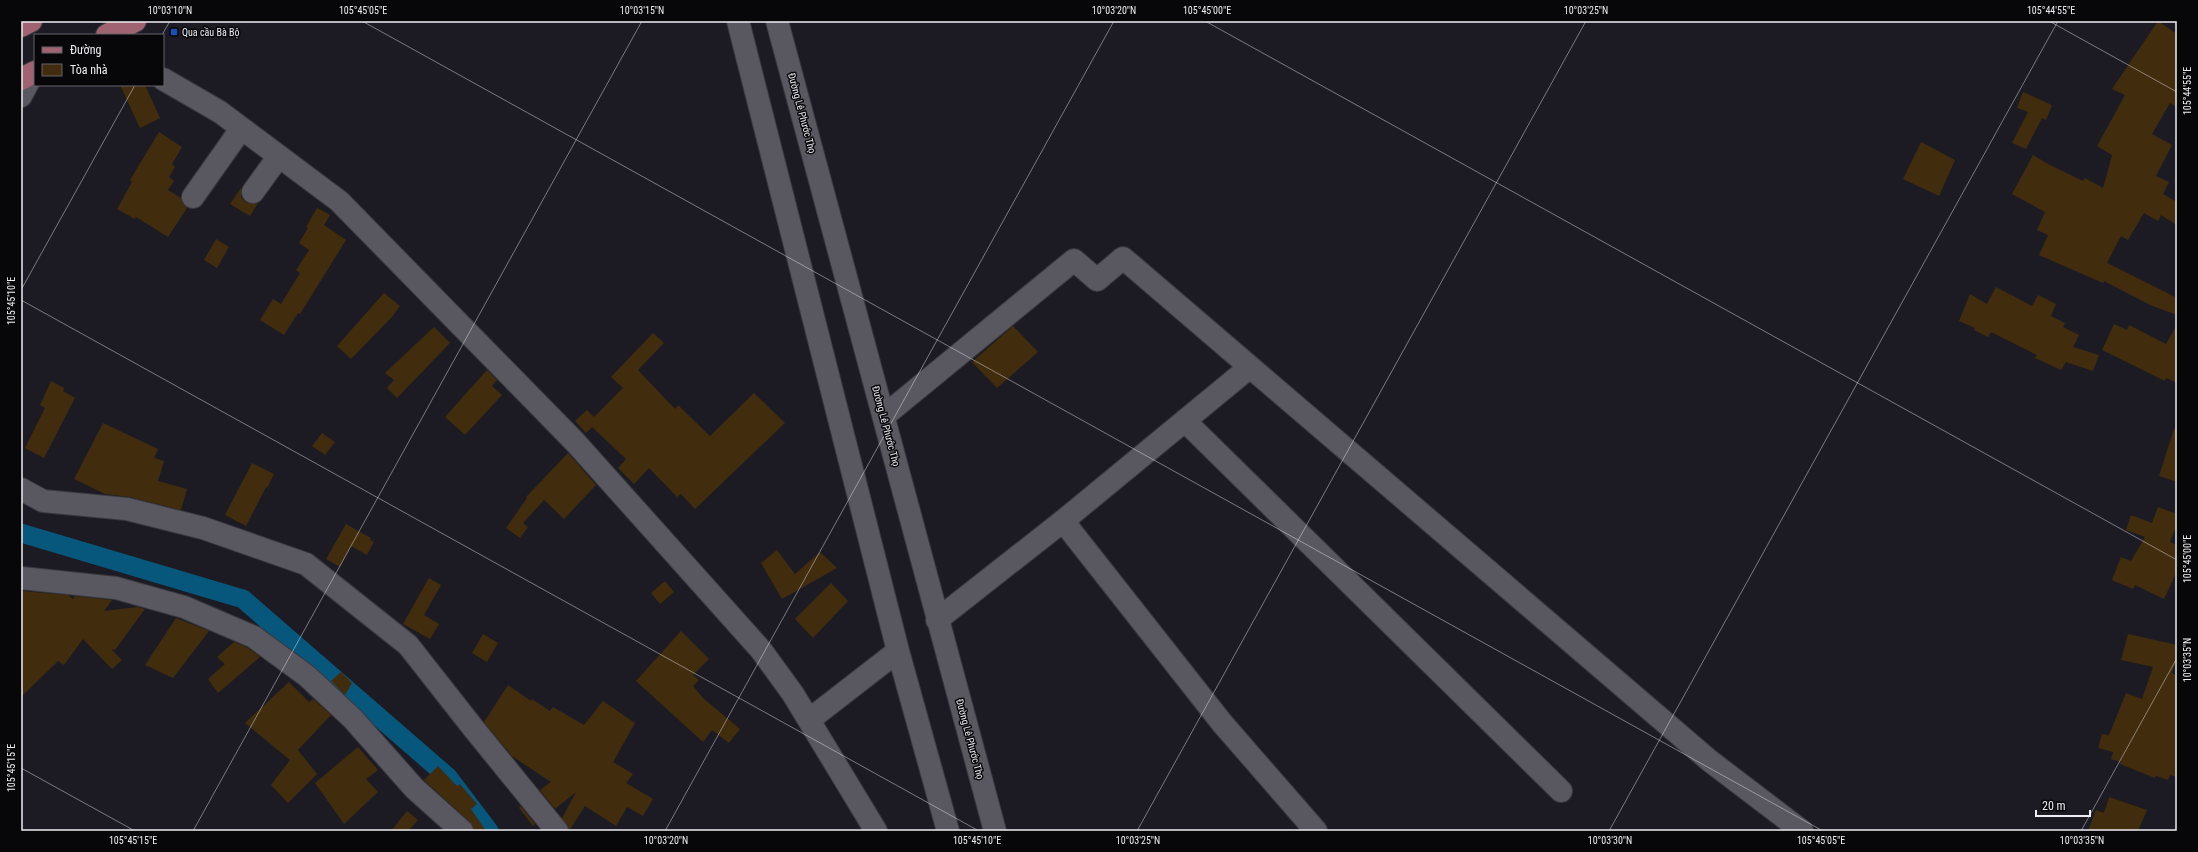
<svg xmlns="http://www.w3.org/2000/svg" width="2198" height="852" font-family="'Roboto Condensed',sans-serif">
	<style>
		.lines { fill: none; stroke-linecap: round; stroke-linejoin: round }
		.canal { stroke: #07577c; stroke-width: 19 }
		.building { fill: #412d0d }
		.minor-casing { stroke: #3a393f; stroke-width: 24 }
		.major-casing { stroke: #3a393f; stroke-width: 24 }
		.minor { stroke: #595861; stroke-width: 22 }
		.major { stroke: #9f6371; stroke-width: 22 }
		.ticks { fill: none; stroke: #efeef4; stroke-width: 1; stroke-opacity: 0.45 }
		.transit-dot { fill: #1a4fb4; stroke: #07070a; stroke-width: 1.5 }
		.labels { text-anchor: middle; dominant-baseline: central; stroke-width: 3; stroke-linejoin: round; paint-order: stroke }
		.poi-label { font-size: 10px; fill: #efeef4; stroke: #07070a; text-anchor: start }
		.street-label { font-size: 10px; fill: #efeef4; stroke: #07070a }
		.neatline { fill: none; stroke: #efeef4; stroke-width: 1.5 }
		.ticks-label { font-size: 10px; text-anchor: middle; fill: #efeef4 }
	</style>
	<rect width="100%" height="100%" fill="#1c1b23"/>
	<g class="lines">
		<path class="canal" d="M21 533 243 599 448 777 489 831"/>
	</g>
	<path class="building" d="M2158 21 2177 34V107L2170 103 2152 134 2172 145 2156 176 2169 182 2163 194 2177 202V225L2161 215 2158 221 2144 213 2128 240 2121 236 2107 263 2177 298V315L2150 305 2104 281 2103 283 2039 255 2048 235 2037 230 2045 212 2012 194 2033 155 2048 164 2083 181 2085 178 2103 188 2112 155 2097 146 2125 95 2112 89Z
		M120 85H145L160 118 140 128Z
		M2023 92 2052 105 2046 120 2042 118 2026 149 2012 143 2028 112 2017 108Z
		M159 132 182 147 172 164 175 167 169 177 174 181 168 190 181 198 187 208 168 237 136 217 135 219 117 209 132 182 130 180Z
		M1921 142 1955 160 1939 196 1903 179Z
		M241 188V197L245 202 251 204 258 203 250 216 230 204Z
		M317 208 330 215 324 225 346 240 300 314 298 313 284 335 260 320 273 299 281 304 300 273 296 270 309 250 299 243 308 228 306 227Z
		M216 239 229 247 217 268 204 260Z
		M1996 287 2032 306 2038 295 2056 304 2051 316 2065 323 2063 327 2079 335 2073 347 2099 355 2093 371 2066 362 2061 370 2035 358 2037 355 1991 332 1988 337 1974 330 1975 328 1959 321 1970 294 1987 304Z
		M384 293 400 306 391 318 351 359 337 346Z
		M2114 324 2127 330 2129 325 2166 344 2177 325V383L2166 378 2165 381 2102 350Z
		M1013 326 1038 352 997 388 972 362Z
		M434 327 450 343 397 398 387 388 394 380 385 373Z
		M653 333 664 343 638 370 675 409 678 405 710 436 754 393 785 423 695 509 681 494 677 497 649 468 634 484 618 468 626 459 592 427 586 433 575 421 587 410 594 417 623 388 611 377Z
		M487 370 497 380 492 386 502 395 465 435 445 417Z
		M51 381 64 388 63 391 75 398 44 458 25 448 45 408 40 405Z
		M103 423 158 449 154 458 164 461 158 481 187 489 181 510 130 497 105 494 74 479Z
		M2174 429H2177V482L2159 476Z
		M322 433 335 442 325 455 312 446Z
		M568 453 596 485 564 519 544 500 523 523 528 527 520 538 506 528 527 498 526 497Z
		M252 463 274 474 267 488 266 487 246 526 225 515Z
		M2158 507 2177 514V524L2170 542 2177 545V571L2164 599 2135 585 2133 589 2112 580 2121 557 2131 561 2145 537 2126 530 2131 515 2152 523Z
		M346 524 371 538 370 540 374 542 367 555 351 546 340 567 326 559Z
		M777 550 795 574 820 552 837 568 782 599 761 563Z
		M429 578 441 585 424 615 439 624 430 639 403 624Z
		M665 581 674 592 660 604 651 593Z
		M831 583 848 601 813 638 795 619Z
		M21 591 68 595 73 599 75 596 112 600 104 611 138 607 145 609 115 650 111 649 122 660 112 669 83 639 64 665 58 661 21 697Z
		M176 618 209 631 173 678 145 665Z
		M681 631 709 659 693 675 699 680 693 686 703 698 740 729 729 743 712 730 703 742 636 681Z
		M483 634 498 643 487 662 472 653Z
		M2128 634 2177 645V660L2172 673 2177 676V777L2170 775 2168 780 2156 776 2155 778 2120 764 2121 762 2111 759 2113 752 2098 748 2102 734 2109 735 2126 693 2142 699 2153 667 2121 660Z
		M234 642 248 648 260 657 218 693 208 679 225 664 217 657Z
		M341 672 352 683 345 695 331 681Z
		M289 682 309 702 313 699 331 715 298 750 317 774 288 803 271 785 290 760 245 723Z
		M508 685 531 701 532 699 550 711 553 707 584 725 603 701 635 723 613 762 633 774 626 783 653 799 643 816 627 807 616 826 585 806 569 831 562 818 576 792 555 809 540 790 551 782 512 756 484 722Z
		M358 747 378 770 366 779 378 792 344 824 315 783Z
		M438 766 457 786 460 784 477 804 471 809 486 831H474L470 822 424 780Z
		M2109 797 2147 810 2138 831H2088L2096 810 2104 813Z
		M521 806 535 824 533 826 519 808Z
		M407 811 418 820 408 831H391Z"/>
	<g class="lines">
		<defs>
			<path id="minor" d="M738 21 898 651 948 831
				M777 21 995 831
				M163 79 220 112 339 201 575 442 761 650 793 694 876 831
				M21 96 33 73
				M253 192 279 156
				M193 197 241 129
				M884 416 1074 260 1097 280 1123 258 1710 761 1802 831
				M1185 421 1561 791
				M21 489 43 501 127 509 203 528 306 564 408 645 474 729 557 831
				M1063 521 1222 723 1316 831
				M21 578 116 588 184 607 254 637 307 676 353 719 414 788 462 831
				M937 620 1063 521 1250 367
				M809 720 898 651"/>
			<path id="major" d="M21 26 31 21
				M107 35 135 21
				M21 79 35 72"/>
		</defs>
		<use href="#minor" class="minor-casing"/>
		<use href="#major" class="major-casing"/>
		<use href="#minor" class="minor"/>
		<use href="#major" class="major"/>
	</g>
	<path class="ticks" d="M362 21 1823 831M1205 21 2177 560M2049 21 2177 92M162 35 170 21M21 290 135 85M21 300 979 831M21 768 135 831M193 831 642 21M665 831 1114 21M1137 831 1586 21M1609 831 2058 21M2081 831 2177 658"/>
	<rect class="transit-dot" x="170" y="28" width="8" height="8" rx="2"/>
	<g class="labels">
		<g class="poi-label">
			<text x="182" y="32">Qua cầu Bà Bộ</text>
		</g>
		<g class="street-label">
			<text transform="translate(802 113) rotate(75)">Đường Lê Phước Thọ</text>
			<text transform="translate(886 426) rotate(75)">Đường Lê Phước Thọ</text>
			<text transform="translate(970 739) rotate(75)">Đường Lê Phước Thọ</text>
		</g>
	</g>
	<rect width="2198" height="852" fill="none" stroke="#07070a" stroke-width="44"/>
	<rect x="34" y="34" width="130" height="52" fill="#07070a" stroke="#646368"/>
	<rect x="42" y="47" width="20" height="6" fill="#9f6371" stroke="#646368"/>
	<text x="70" y="54" font-size="12" fill="#efeef4">Đường</text>
	<rect x="42" y="64" width="20" height="12" fill="#412d0d" stroke="#646368"/>
	<text x="70" y="74" font-size="12" fill="#efeef4">Tòa nhà</text>
	<path d="M2036 810v6h54v-6" fill="none" stroke="#efeef4" stroke-width="2"/>
	<text x="2042" y="810" font-size="12" fill="#efeef4" stroke="#07070a" stroke-width="3" paint-order="stroke">20 m</text>
	<rect x="22" y="22" width="2154" height="808" class="neatline"/>
	<g class="ticks-label">
		<text x="170" y="14">10°03'10"N</text>
		<text x="363" y="14">105°45'05"E</text>
		<text x="642" y="14">10°03'15"N</text>
		<text x="1114" y="14">10°03'20"N</text>
		<text x="1207" y="14">105°45'00"E</text>
		<text x="1586" y="14">10°03'25"N</text>
		<text x="2051" y="14">105°44'55"E</text>
		<text transform="translate(2187 91) rotate(-90)" y="4">105°44'55"E</text>
		<text transform="translate(11 301) rotate(-90)" y="4">105°45'10"E</text>
		<text transform="translate(2187 559) rotate(-90)" y="4">105°45'00"E</text>
		<text transform="translate(2187 660) rotate(-90)" y="4">10°03'35"N</text>
		<text transform="translate(11 768) rotate(-90)" y="4">105°45'15"E</text>
		<text x="133" y="844">105°45'15"E</text>
		<text x="666" y="844">10°03'20"N</text>
		<text x="977" y="844">105°45'10"E</text>
		<text x="1138" y="844">10°03'25"N</text>
		<text x="1610" y="844">10°03'30"N</text>
		<text x="1821" y="844">105°45'05"E</text>
		<text x="2082" y="844">10°03'35"N</text>
	</g>
</svg>
